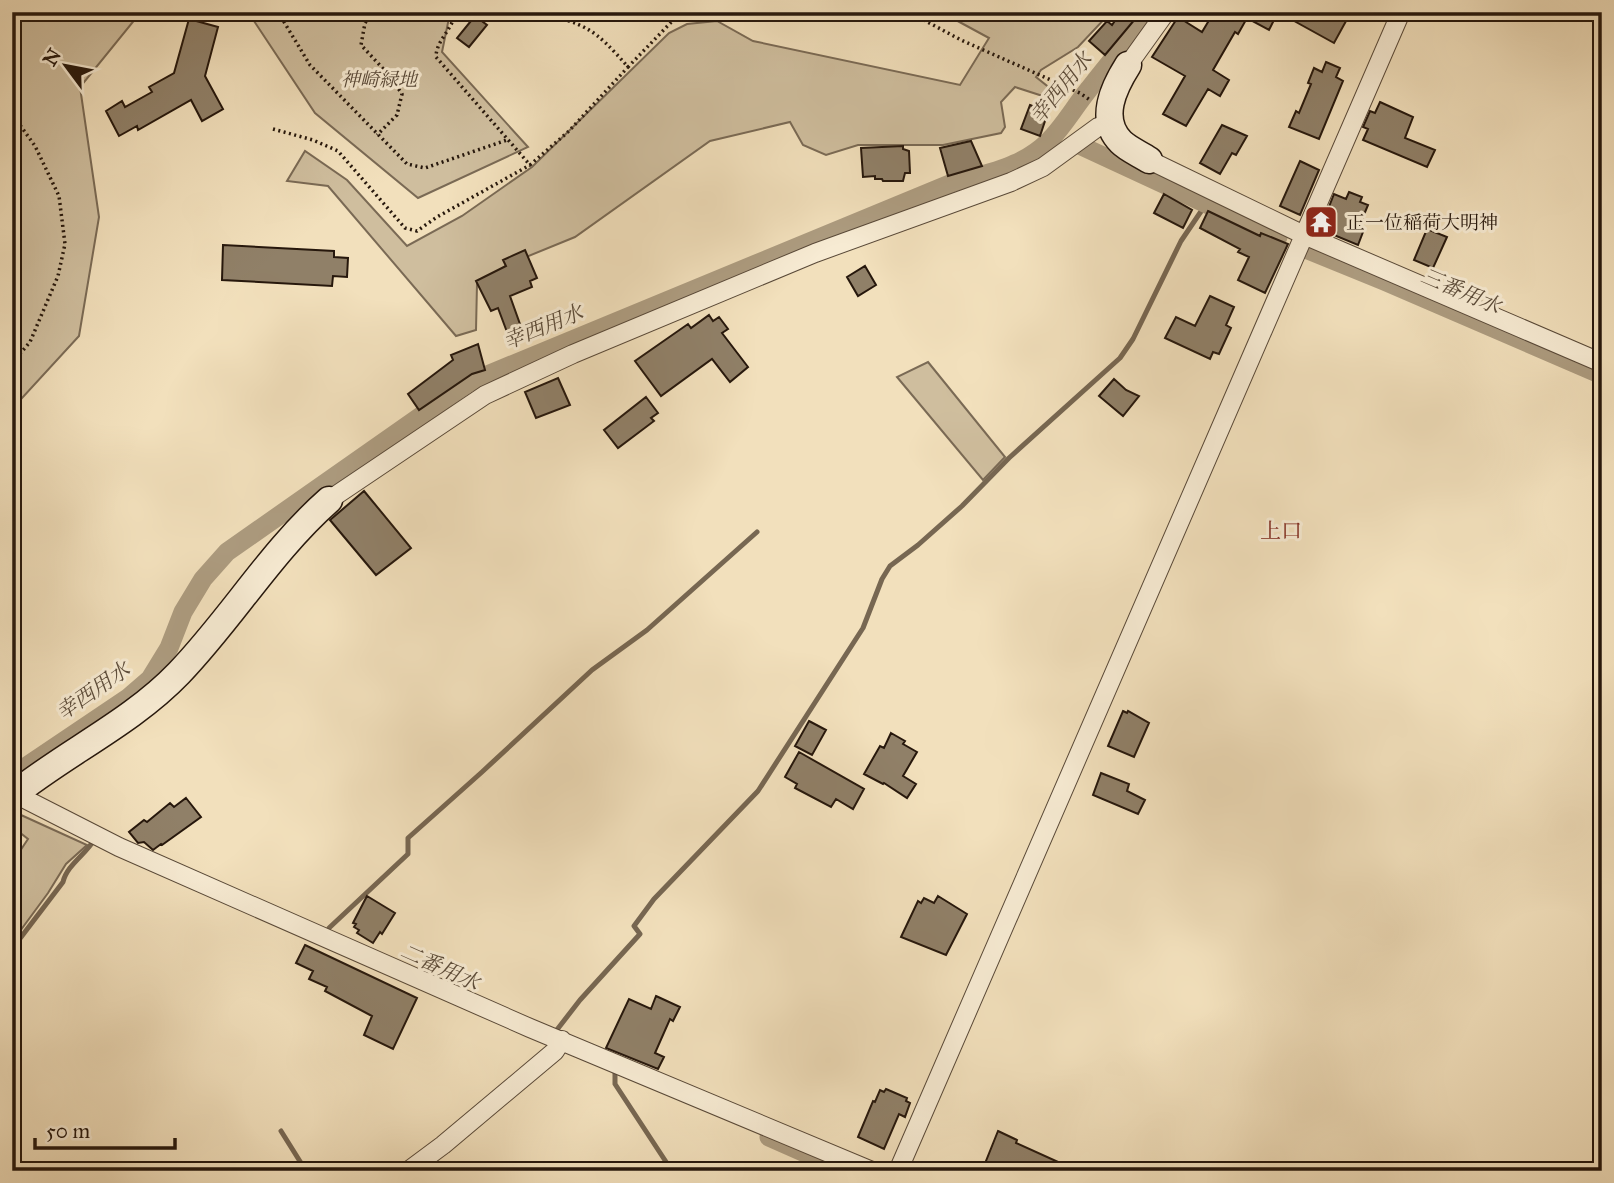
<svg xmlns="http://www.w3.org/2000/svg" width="1614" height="1183" font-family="'IM FELL Great Primer','Noto Serif JP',serif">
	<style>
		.green { fill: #cfbe9e; stroke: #7a6a55; stroke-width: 2 }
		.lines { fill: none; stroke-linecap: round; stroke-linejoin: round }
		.stream { stroke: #776752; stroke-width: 5 }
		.canal { stroke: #ad9c80; stroke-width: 19 }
		.building { fill: #908068; stroke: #26170c; stroke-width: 2 }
		.street-casing { stroke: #594938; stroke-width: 20 }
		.secondary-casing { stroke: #26170c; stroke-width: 29 }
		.path { stroke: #26170c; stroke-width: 3.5; stroke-dasharray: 2 3.5; stroke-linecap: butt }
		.street { stroke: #f7ebd3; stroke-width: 18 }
		.secondary { stroke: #f7ebd3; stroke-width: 26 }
		.labels { text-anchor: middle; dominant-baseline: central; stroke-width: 6; stroke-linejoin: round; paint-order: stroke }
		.park-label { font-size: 19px; font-style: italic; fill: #594938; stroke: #f7ebd3 }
		.poi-label { font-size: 19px; fill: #26170c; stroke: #f7ebd3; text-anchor: start }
		.water-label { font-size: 21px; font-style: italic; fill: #5c4c3a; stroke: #f7ebd3 }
		.neighbourhood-label { font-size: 21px; fill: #7a1f14; stroke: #f7ebd3 }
	</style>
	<rect width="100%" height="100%" fill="#f2e0bc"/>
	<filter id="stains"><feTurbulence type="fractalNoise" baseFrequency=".00286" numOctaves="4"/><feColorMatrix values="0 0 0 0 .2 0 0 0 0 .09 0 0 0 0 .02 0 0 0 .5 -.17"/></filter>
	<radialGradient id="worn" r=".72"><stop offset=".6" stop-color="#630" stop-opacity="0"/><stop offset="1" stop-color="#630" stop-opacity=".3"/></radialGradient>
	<path class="green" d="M12 12H145L136 18 80 87 99 217 79 336 12 409Z
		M248 12H446L449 18 442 52 528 147 418 198 315 113Z
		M941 12H1111L1078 47 1041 70 1036 77 1056 93 1052 99 1015 87 1001 102 1005 127 1001 133 943 145H858L826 155 803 145 790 122 710 141 575 237 509 264 477 284 476 330 456 336 328 186 287 181 305 151 347 180 407 246 462 216 532 167 669 33 687 24 717 21 753 41 960 85 989 38Z
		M928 362 1005 457 983 480 897 377Z
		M21 815 87 845 66 864 48 893 12 942V863L28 839 14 828Z"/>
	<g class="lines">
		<path class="stream" d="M329 928 408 854V838L482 772 592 670 647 630 757 532
			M12 949 63 882C67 865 86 854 94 840
			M556 1031 580 1000 640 934 634 926 654 899 758 791 863 628 882 579 890 566 918 545 962 506 1009 458 1120 358 1133 339 1181 241 1206 204
			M615 1070V1084L672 1171
			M281 1131 306 1171"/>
		<path class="canal" d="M1077 144 1278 237
			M1303 248 1384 281 1602 375
			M12 776 128 698 150 679 169 648 183 612 203 579 227 552 468 383 952 183C972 177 995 173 1014 164 1054 147 1064 120 1089 89 1109 63 1130 39 1149 12
			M769 1137 846 1171"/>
	</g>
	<path class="building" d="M1121 12H1141L1105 55 1089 41 1107 21 1112 25Z
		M1214 12H1278L1269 30 1247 18 1238 34 1235 32 1213 70 1229 80 1220 96 1208 89 1186 126 1163 114 1185 76 1152 57 1178 17 1202 32Z
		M1278 12H1351L1334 43Z
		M475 16 487 25 469 47 457 38Z
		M189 19 218 27 205 76 223 109 202 121 191 100 138 130 137 126 119 136 106 111 122 101 125 107 152 92 149 87 174 73Z
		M1326 62 1340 68 1336 77 1343 81 1319 139 1289 127 1296 111 1299 113 1311 84 1308 83 1314 68 1322 72Z
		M1380 102 1413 117 1405 138 1435 150 1427 167 1363 140 1368 129 1363 127 1370 111 1375 113Z
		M1030 105 1048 112 1040 136 1021 129Z
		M1222 125 1247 136 1236 155 1232 153 1220 174 1200 163Z
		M971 141 982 166 948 176 940 148Z
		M903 146V149L909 151 910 173H905L903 181H883L882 179H875V176L863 177 861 148Z
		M1300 161 1319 170 1300 215 1280 206Z
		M1349 192 1362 197 1360 202 1368 205 1358 229 1363 232 1358 245 1329 233 1335 221 1325 217 1334 194 1346 199Z
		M1164 194 1192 210 1183 228 1154 213Z
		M1208 211 1260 236 1261 233 1288 244 1265 293 1238 280 1249 257 1238 252 1240 249 1200 228Z
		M1427 229 1447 237 1433 268 1414 260Z
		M223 245 334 251V257L348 258 347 277 333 276 332 286 222 280Z
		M525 250 537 278 530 281 532 287 510 296 521 327 507 332 498 308 491 311 476 281 506 266 503 260Z
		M865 266 876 285 858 296 847 277Z
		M1210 296 1234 307 1226 325 1231 328 1219 354 1213 352 1210 359 1165 338 1176 317 1195 326Z
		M709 315 713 321 719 317 728 329 722 333 748 367 730 382 712 359 661 396 635 361 688 324 691 328Z
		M478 344 485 370 472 374 419 410 408 394 453 360 451 355Z
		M558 378 570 405 536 418 525 392Z
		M1114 379 1126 390 1139 396 1123 416 1099 396Z
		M646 397 658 413 651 418 654 421 618 448 604 430Z
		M364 491 411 548 376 575 330 520Z
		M1123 711 1127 713 1128 711 1149 723 1134 757 1108 746Z
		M809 721 826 730 812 755 795 746Z
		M891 733 905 741 903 744 917 752 903 776 916 784 907 798 884 783 883 784 864 774 880 746 884 748Z
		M799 752 864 789 853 809 836 799 831 807 795 788 797 784 785 777Z
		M1101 773 1129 784 1127 791 1145 800 1138 814 1093 795Z
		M186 798 201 817 162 845 161 844 153 850 144 842 138 843 129 832 144 820 147 822 170 803 174 807Z
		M367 896 395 913 382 934 380 932 373 943 357 933 359 930 354 927 356 924 353 923Z
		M938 896 967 914 946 955 901 937 918 901 921 903 924 898 934 903Z
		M305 945 417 998 393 1049 364 1035 372 1016 325 991 327 987 309 979 313 971 296 963Z
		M656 996 680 1007 673 1021 670 1019 655 1053 664 1057 658 1069 606 1048 629 999 651 1009Z
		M886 1089 907 1098 906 1101 910 1103 905 1117 899 1114 884 1149 858 1137 873 1101 875 1102 880 1090 884 1092Z
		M998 1131 1017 1140 1016 1143 1078 1171H982Z"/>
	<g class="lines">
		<defs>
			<path id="street" d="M1128 65 1166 12
				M1149 160 1304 235 1602 363
				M329 500 485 395 573 354 815 253 1011 182 1043 167 1098 127 1111 123
				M15 794 119 847 530 1028 872 1171
				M408 1171 443 1145 555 1051 562 1040
				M898 1171 1401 12"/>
			<path id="secondary" d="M1128 65C1114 87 1098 119 1121 142 1128 149 1140 154 1149 160
				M12 796C65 753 131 723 179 673 232 618 271 551 329 500"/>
		</defs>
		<use href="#street" class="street-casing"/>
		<use href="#secondary" class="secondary-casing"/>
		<path class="path" d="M278 12 310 65 407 164 425 168 507 140
			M372 12 365 23 361 45 389 75 402 94 397 115 377 135
			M455 12C453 30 436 40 436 57L530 165 569 131 628 67
			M536 12C586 24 594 28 628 67L681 12
			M909 12 961 40 1080 93 1090 100
			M12 118 20 125 35 146 59 196 65 244 58 276 30 342 12 363
			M273 129 313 140 338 151 405 228 417 231 437 217 530 165"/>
		<use href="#street" class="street"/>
		<use href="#secondary" class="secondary"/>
	</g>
	<defs>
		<symbol id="temple-square" viewBox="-11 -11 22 22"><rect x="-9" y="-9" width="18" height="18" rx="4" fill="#8f2418" stroke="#f7ebd3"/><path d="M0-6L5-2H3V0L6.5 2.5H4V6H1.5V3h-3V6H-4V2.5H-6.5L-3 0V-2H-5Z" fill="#fff"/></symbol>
	</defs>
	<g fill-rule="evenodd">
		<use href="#temple-square" x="1302" y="203" width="38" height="38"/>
	</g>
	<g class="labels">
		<g class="park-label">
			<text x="379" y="79">神崎緑地</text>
		</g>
		<g class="poi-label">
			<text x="1346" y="222">正一位稲荷大明神</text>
		</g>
		<g class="water-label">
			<text transform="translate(1061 88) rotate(-51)">幸西用水</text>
			<text transform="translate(1461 291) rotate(23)">三番用水</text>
			<text transform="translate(543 327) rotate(-22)">幸西用水</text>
			<text transform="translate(93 691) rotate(-35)">幸西用水</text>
			<text transform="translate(440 967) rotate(24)">二番用水</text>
		</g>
		<g class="neighbourhood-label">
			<text x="1281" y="531">上口</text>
		</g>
	</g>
	<rect width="1614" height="1183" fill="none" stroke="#f2e0bc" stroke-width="42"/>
	<rect x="14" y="14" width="1586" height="1155" fill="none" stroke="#26170c" stroke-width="3.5"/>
	<rect x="21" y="21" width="1572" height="1141" fill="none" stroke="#26170c" stroke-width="2"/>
	<g transform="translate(66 66) rotate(302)" stroke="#f7ebd3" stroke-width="5" paint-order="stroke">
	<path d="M0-5L12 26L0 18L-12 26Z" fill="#26170c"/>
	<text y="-10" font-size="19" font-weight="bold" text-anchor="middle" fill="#26170c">N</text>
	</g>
	<path d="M35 1138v10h140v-10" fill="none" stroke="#26170c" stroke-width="3.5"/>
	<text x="46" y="1138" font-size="21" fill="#26170c" stroke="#f7ebd3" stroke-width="5" paint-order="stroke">50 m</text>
	<rect width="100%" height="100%" filter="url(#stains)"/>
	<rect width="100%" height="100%" fill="url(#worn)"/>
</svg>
